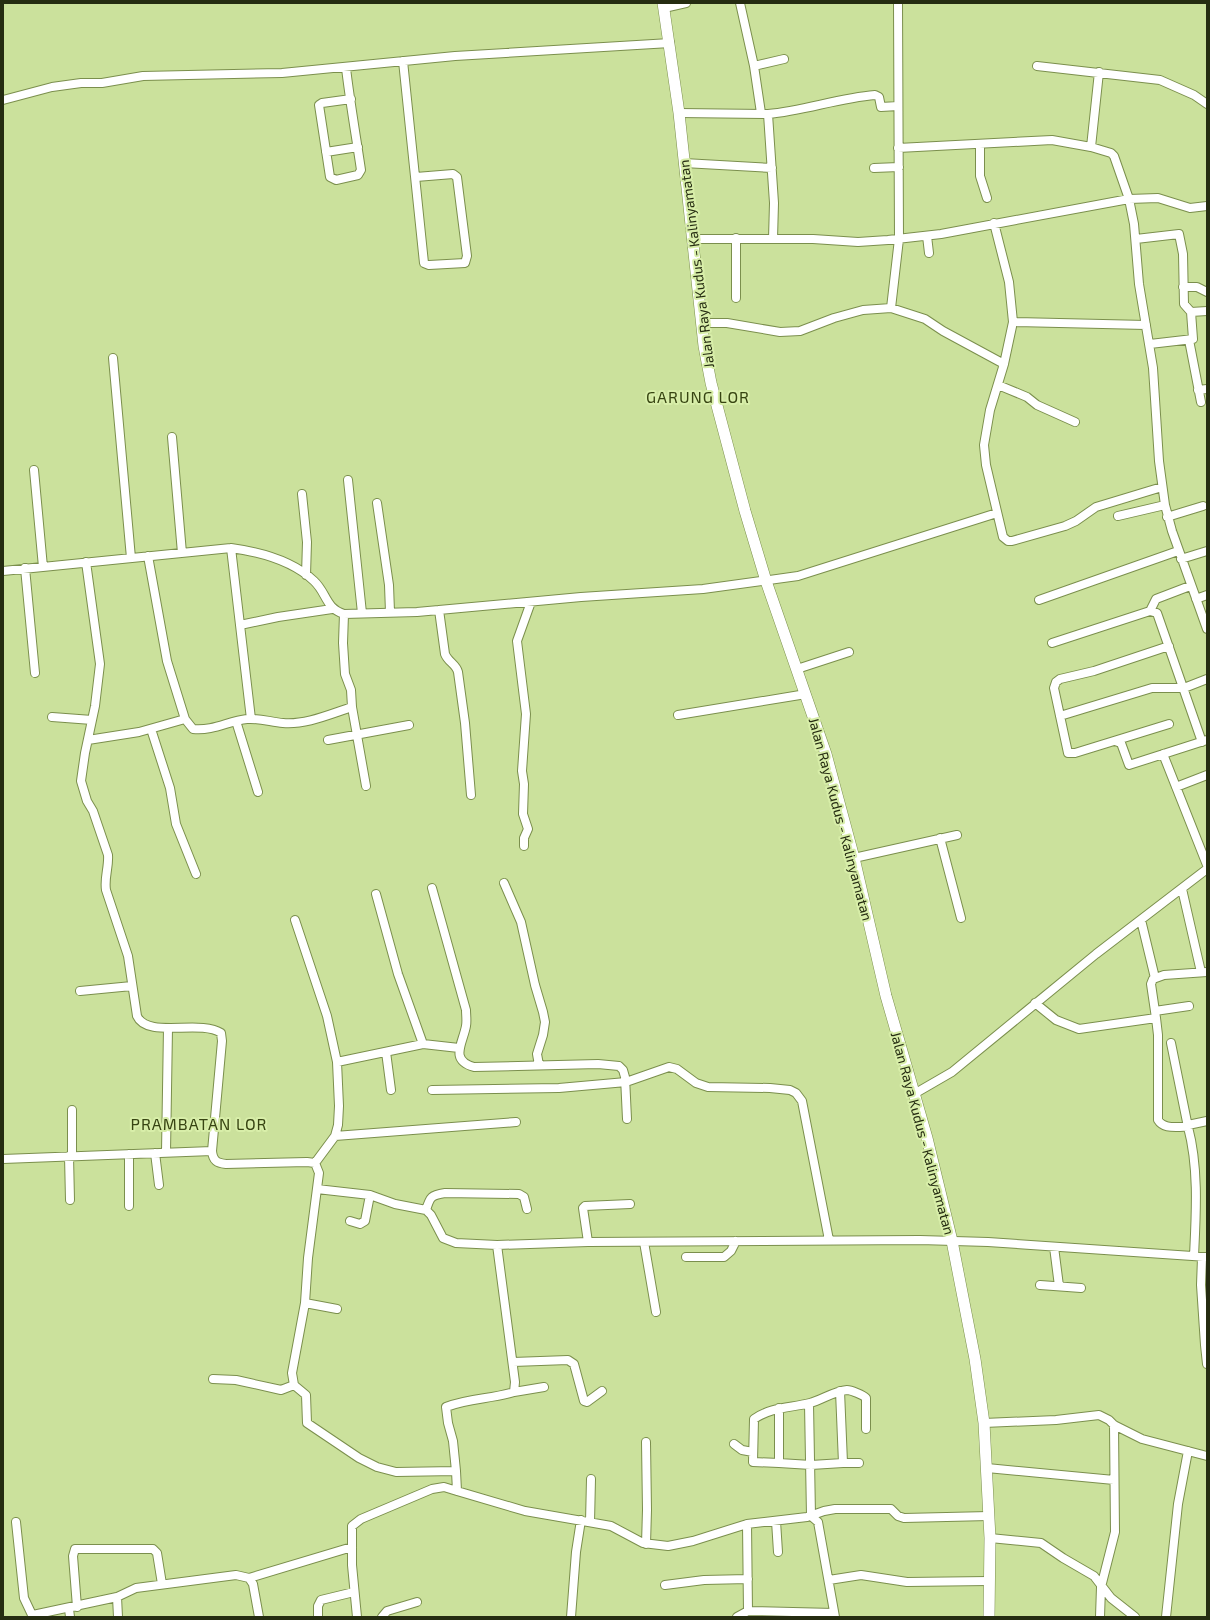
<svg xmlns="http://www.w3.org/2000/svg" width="1210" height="1620" font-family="'Exo 2',sans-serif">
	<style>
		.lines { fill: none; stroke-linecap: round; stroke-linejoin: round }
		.minor-casing { stroke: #7b8f4d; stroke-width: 10 }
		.major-casing { stroke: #7b8f4d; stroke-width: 12 }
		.minor { stroke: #fff; stroke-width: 8 }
		.major { stroke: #fff; stroke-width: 11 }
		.labels { text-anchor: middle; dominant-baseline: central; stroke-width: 4; stroke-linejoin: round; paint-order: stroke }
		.street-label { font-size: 14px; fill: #252c11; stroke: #d8eea9 }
		.quarter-label { font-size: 16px; letter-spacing: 1px; fill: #374412; stroke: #d8eea9 }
	</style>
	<rect width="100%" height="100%" fill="#cbe19c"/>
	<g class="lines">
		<defs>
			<path id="minor" d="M740 3 754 66 761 113
				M664 8 686 3
				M403 61 424 263 429 265 465 263 467 256 457 177 453 174 416 177
				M754 66 784 59
				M1037 66 1160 80 1194 95 1207 104
				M346 68C350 102 356 136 361 170L358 175 336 180 330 177 319 105 322 103 351 99
				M3 100 52 87 81 83H102L143 76 282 73 455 56 670 43
				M679 113 768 114 774 203 773 239
				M768 114C804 111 838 98 875 95L879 97 881 107 898 106
				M980 145V176L987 198
				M1091 147 1099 72
				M898 148 1052 140 1091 147 1111 153 1114 156 1129 199 1134 224 1139 284 1153 368 1159 461 1165 505 1172 531 1207 629
				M326 152 358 147
				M684 163 772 168
				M874 168 899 167
				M994 223 1009 282 1013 322 1004 364 990 410 984 445 986 465 1003 537 1008 541H1012L1065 526 1076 521 1096 507 1162 487
				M927 236 929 253
				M736 238V298
				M694 239H813L858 242 888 240 941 234 1129 199 1158 198 1190 208 1207 206
				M1136 239 1179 234 1183 254 1184 304 1191 312 1207 311
				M1183 287H1197L1207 292
				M891 308 899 239 898 3
				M1013 322 1146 325
				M702 323H727L780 332 800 331 834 318 863 310 891 308 925 319 943 331 1004 364
				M1189 340 1201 402
				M1150 344 1193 339 1191 312
				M113 358 131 558
				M998 385 1027 397 1037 405 1075 422
				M1198 390 1207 389
				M172 437 182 553
				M34 470 43 567
				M348 480 362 613
				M302 494 307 542 306 575
				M377 503 389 585 390 612
				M1118 516 1165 505
				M1167 517 1203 506
				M231 548 251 719
				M1181 559 1207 551
				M86 562 100 664 95 706 85 753 81 781 87 801 93 811 108 855C109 867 104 878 106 890L128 956 137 1016C147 1039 200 1019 221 1033L222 1041 212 1151C213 1161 217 1163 226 1164L307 1162 315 1163 319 1173 308 1258 305 1303 292 1373 294 1385 306 1395 307 1423 359 1458 377 1467 396 1472 456 1471 457 1491 444 1487 432 1489 361 1519 352 1526V1565L357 1617
				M25 568 35 673
				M3 571 231 548C260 552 292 560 314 581 327 593 325 608 344 614L417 612 581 597 703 589 798 576 997 513
				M1196 599 1207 595
				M1039 600 1178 551
				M439 610 445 654C448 662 456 664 458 672L465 723 471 795
				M1150 611 1156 599 1190 586
				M240 625 278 617 332 609
				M1052 643 1150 611 1157 613 1202 742
				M1169 646 1094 671 1060 679 1056 682 1054 688 1068 753H1075L1169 724
				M797 669 849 652
				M352 707 366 786
				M678 715 806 694
				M1060 716 1152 688H1184L1207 679
				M52 717 92 720
				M185 719 193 729C214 731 228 721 247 719 260 718 271 722 283 723 306 725 330 714 352 707L351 690 345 674 343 643 344 614
				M236 721 258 792
				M151 729 170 788 176 824 196 874
				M88 740 139 732 185 719 167 661 148 556
				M328 740 409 725
				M1115 741 1121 743 1129 765 1207 740
				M1163 754 1207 865
				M1176 787 1207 775
				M940 838 961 918
				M524 846V838L528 829 523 814 524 784 522 771 526 714 517 641 531 602
				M854 858 957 835
				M504 883 521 922 535 985 543 1012 545 1022 543 1035 537 1054 539 1065
				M432 888 466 1010C466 1015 467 1021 466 1026 463 1043 449 1060 474 1067L598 1064 619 1066 623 1070 625 1077 627 1119
				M1182 889 1201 972
				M376 894 398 974 423 1044
				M295 920 327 1016 337 1062 339 1106 338 1125 335 1136 315 1163
				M1141 920 1155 978
				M80 991 132 986
				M1035 1003 1056 1020 1079 1029 1156 1018 1158 1035V1120C1164 1130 1178 1126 1188 1127 1199 1168 1196 1214 1194 1256
				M1155 1011 1189 1006
				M1156 1018 1151 984 1153 979 1164 975 1207 972
				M1171 1043 1188 1127
				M386 1052 391 1090
				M337 1062 423 1044 459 1048
				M432 1090 559 1088 626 1082 669 1067 677 1069 696 1083 708 1087 770 1088 790 1090 796 1093 802 1101 829 1240
				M914 1094 952 1072 1096 954 1207 869
				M1188 1125 1207 1121
				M335 1136 516 1122
				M166 1152 168 1028
				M155 1153 159 1185
				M129 1154V1206
				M69 1156 70 1200
				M72 1156V1110
				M3 1159 212 1151
				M317 1189 370 1195 395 1204 426 1210 431 1215 443 1238 456 1243 497 1245 588 1242 920 1240 988 1242 1207 1257
				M426 1210C430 1197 431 1195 445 1193L519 1194 524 1197 527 1209
				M350 1221 360 1224 365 1221 370 1195
				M588 1242 583 1208 585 1206 630 1204
				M644 1242 656 1312
				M1054 1247 1059 1286
				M686 1257H724L731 1251 736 1241
				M1202 1258 1201 1285 1205 1345 1207 1344
				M1040 1285 1081 1288
				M305 1303 337 1309
				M1205 1345 1207 1364
				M513 1362 568 1360 574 1364 584 1401 587 1402 602 1391
				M213 1379 236 1380 281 1390 294 1385
				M514 1392 544 1387
				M809 1404 811 1516
				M779 1408V1463L753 1462 754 1419C771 1407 790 1408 810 1403 822 1400 834 1391 847 1390 851 1390 863 1395 866 1398V1429
				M984 1423 1056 1420 1099 1415 1109 1420 1114 1425 1142 1439 1207 1456
				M646 1442 647 1510 646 1544
				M734 1444 742 1450 753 1452
				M779 1463 811 1465 843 1463 840 1391
				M843 1463H859
				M987 1468 1114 1480
				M456 1471 453 1441 448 1423 446 1407C468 1398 492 1399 514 1392L515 1382 497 1245
				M457 1491 525 1511 611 1526 643 1543 668 1546 693 1541 747 1524 807 1517 824 1511 835 1509H891L898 1516 904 1518 989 1516
				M811 1516 818 1522 835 1617
				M776 1521 778 1552
				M16 1522 24 1598 33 1617
				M590 1522 591 1479
				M990 1538 1041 1543 1063 1558 1094 1576 1111 1598 1135 1617
				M249 1578 352 1547
				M829 1580 861 1575 907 1582 989 1581
				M665 1585 704 1580 748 1579
				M117 1597 118 1617
				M77 1607 73 1556 75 1549H153L157 1553 162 1584
				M69 1609 70 1617
				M748 1611 834 1613
				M33 1615 117 1597 136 1588 236 1575 249 1578 253 1584 259 1617
				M318 1617V1606L321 1600 354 1592
				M382 1617 387 1611 417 1602
				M571 1617 576 1552 581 1520
				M737 1617 748 1611 747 1524
				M1100 1617 1101 1587 1115 1532 1114 1425
				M1166 1617 1178 1504 1188 1451"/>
			<path id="major" d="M663 3 679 113 704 346 711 383 745 511 766 581 826 754 854 858 886 996 927 1138 952 1241 975 1359 984 1423 990 1538 989 1617"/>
		</defs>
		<use href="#minor" class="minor-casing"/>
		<use href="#major" class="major-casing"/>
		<use href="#minor" class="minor"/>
		<use href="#major" class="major"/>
	</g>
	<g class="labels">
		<g class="street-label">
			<text transform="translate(696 264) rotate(-97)">Jalan Raya Kudus - Kalinyamatan</text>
			<text transform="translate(841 819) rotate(75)">Jalan Raya Kudus - Kalinyamatan</text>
			<text transform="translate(923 1133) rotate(75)">Jalan Raya Kudus - Kalinyamatan</text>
		</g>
		<g class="quarter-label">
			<text x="698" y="396">GARUNG LOR</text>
			<text x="199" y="1123">PRAMBATAN LOR</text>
		</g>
	</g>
	<rect width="1210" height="1620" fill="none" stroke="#252c11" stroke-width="8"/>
</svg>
